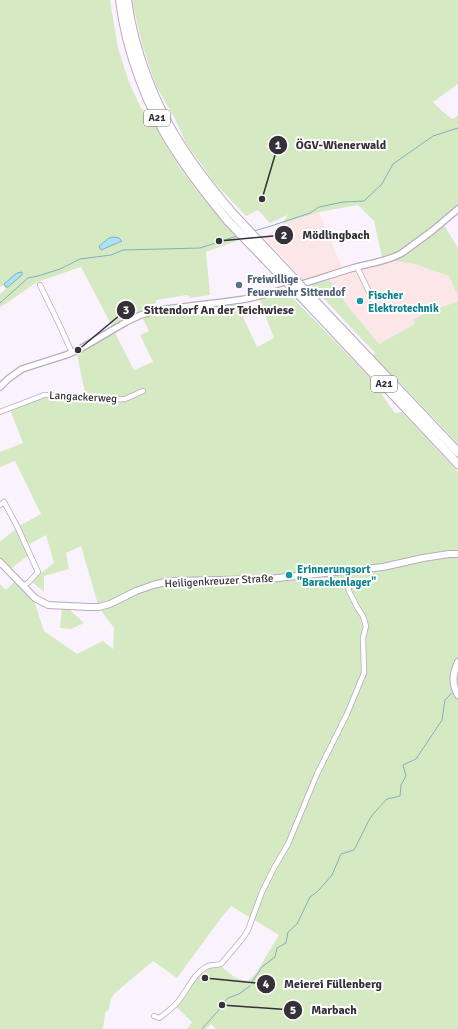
<svg xmlns="http://www.w3.org/2000/svg" width="458" height="1029" font-family="Signika,sans-serif">
	<style>
		.commercial { fill: #fce6e7 }
		.green { fill: #d5eac2 }
		.water { fill: #aae2f8; stroke: #87adbf }
		.lines { fill: none; stroke-linecap: round; stroke-linejoin: round }
		.stream { stroke: #87adbf; stroke-width: 1 }
		.minor-casing { stroke: #b9aac2; stroke-width: 6 }
		.tertiary-casing { stroke: #b9aac2; stroke-width: 8 }
		.secondary-casing { stroke: #b9aac2; stroke-width: 8 }
		.motorway-casing { stroke: #b9aac2; stroke-width: 10 }
		.minor { stroke: #fff; stroke-width: 4.5 }
		.tertiary { stroke: #fff; stroke-width: 5.5 }
		.secondary { stroke: #fff; stroke-width: 6 }
		.motorway { stroke: #fff; stroke-width: 8 }
		.motorway-bridge-casing { stroke: #b9aac2; stroke-width: 10; stroke-linecap: butt }
		.motorway-bridge { stroke: #fff; stroke-width: 8 }
		.service-dot { fill: #5c6f8a; stroke: #fff; stroke-width: 1.5 }
		.culture-dot { fill: #0f9aa8; stroke: #fff; stroke-width: 1.5 }
		.labels { text-anchor: middle; dominant-baseline: central; stroke-width: 4; stroke-linejoin: round; paint-order: stroke }
		.shield { fill: #fff; stroke: #726e74; stroke-width: 1 }
		.shield-label { font-size: 10px; font-weight: bold; fill: #363039 }
		.service-label { font-size: 11px; font-weight: bold; fill: #4e5e75; stroke: #fff; text-anchor: start }
		.culture-label { font-size: 11px; font-weight: bold; fill: #0d838f; stroke: #fff; text-anchor: start }
		.street-label { font-size: 11px; fill: #363039; stroke: #fff }
		.leader { fill: none; stroke: #363039; stroke-width: 1.5 }
		.callout-dot { fill: #363039; stroke: #fff; stroke-width: 1.5 }
		.mark-label { font-size: 12px; text-anchor: middle; font-weight: bold; fill: #fff }
		.callout-label { font-size: 12px; text-anchor: middle; font-weight: bold; fill: #363039; stroke: #fff; stroke-width: 4; stroke-linejoin: round; paint-order: stroke }
	</style>
	<rect width="100%" height="100%" fill="#faf3fd"/>
	<path class="commercial" d="M319 212 342 268 303 280 264 237 278 229 282 224Z
		M395 261 415 264 450 276 458 296V301L424 314 415 324 379 344 350 309 330 280 354 271Z"/>
	<path class="green" d="M0 0H110L118 48 129 82 141 108 152 118 162 138 179 167 198 192 213 210 239 240 206 252 210 295 191 298 187 295 156 300V303L112 326 81 267 37 282 7 303 0 307V294L6 289 3 285 0 287Z
		M132 0H458V84L433 102 442 111 452 119 458 116V213L444 225 458 248V296L449 276 415 264 395 261 382 257 374 221 358 205 319 212 282 224 288 215 270 223 258 210 246 216 213 181 186 143 175 119 156 86 142 44Z
		M330 280 350 309 379 344 415 324 413 320 424 314 458 301V444L404 387 373 356 375 353 311 285Z
		M287 292 385 393 382 395 395 413 402 412 458 472V1029H216L211 1024 206 1029H187L192 1022 173 1004 208 964 217 962C226 971 235 980 248 981L256 973 279 935 231 906 221 918 177 978 153 961 115 993 111 999 109 1009 105 1013 103 1029H0V584L6 590 15 581 34 601 44 631 77 654 103 641 113 649 114 628 99 608 81 546 66 553 69 569 44 576V592L32 582 40 574 54 563 46 535 26 546 30 554 11 569 0 560V542L19 526 41 514 15 461 0 467V452L23 443 10 410 44 397 86 398 77 354 114 331 134 370 153 362 140 335 149 331 142 317 157 312 237 304 257 347 274 338 259 299Z
		M62 608 69 609 84 623 71 629 60 628Z"/>
	<path class="water" d="M114 237 119 238 122 241 101 250 99 246 109 238Z
		M22 272V275L8 287H6L4 284 17 273Z"/>
	<g class="lines">
		<path class="stream" d="M254 231 271 226 310 213 319 207 343 202 364 201 382 184 393 164 433 136 458 128
			M0 303 28 278 38 276 60 269 80 259 111 255 123 250 200 248 237 236
			M252 982 262 967 275 957 277 948 286 943 288 932 297 924 310 897 318 891 332 875 341 854 354 850 369 820 374 813 387 799 400 796 401 785 406 776 403 765 416 759 442 720 445 700 452 693
			M202 1029 218 1011 222 1005 228 998 239 994 250 986"/>
		<defs>
			<path id="minor" d="M357 267 375 304
				M40 285 60 326 72 353
				M0 412 39 397 44 395H56L78 396 103 400 125 399 143 391
				M0 505 4 502 17 526 38 572 29 582 23 586
				M154 1016 159 1018 162 1016C167 1012 172 1008 176 1004 187 992 192 975 206 967 211 964 216 966 221 964L243 938 248 930 262 892 274 868 288 844 317 774 347 714 364 673 363 638 366 626 363 616 357 607 349 591 346 572"/>
			<path id="tertiary" d="M0 387 8 379 22 369 66 355 80 349 126 322 141 315 154 311C184 306 215 304 245 299 281 292 317 279 353 268 369 263 387 262 402 253L432 231 458 209"/>
			<path id="secondary" d="M0 562 35 598 48 605 89 607H99L110 604 136 591 153 585 170 581 268 579 383 567 423 558 449 554H458
				M458 662C453 673 451 683 458 695"/>
			<path id="motorway" d="M120 0C126 51 148 110 177 153 192 177 210 199 228 221
				M127 0C134 51 155 107 184 150 199 173 216 194 234 215
				M314 300 458 452
				M309 305 458 464"/>
		</defs>
		<use href="#minor" class="minor-casing"/>
		<use href="#tertiary" class="tertiary-casing"/>
		<use href="#secondary" class="secondary-casing"/>
		<use href="#motorway" class="motorway-casing"/>
		<use href="#minor" class="minor"/>
		<use href="#tertiary" class="tertiary"/>
		<use href="#secondary" class="secondary"/>
		<use href="#motorway" class="motorway"/>
		<defs>
			<path id="motorway-bridge" d="M234 215 314 300
				M228 221 309 305"/>
		</defs>
		<use href="#motorway-bridge" class="motorway-bridge-casing"/>
		<use href="#motorway-bridge" class="motorway-bridge"/>
	</g>
	<circle class="service-dot" cx="239" cy="285" r="4"/>
	<g class="culture-dot">
		<circle cx="360" cy="301" r="4"/>
		<circle cx="289" cy="575" r="4"/>
	</g>
	<g class="labels">
		<g class="shield">
			<rect x="144" y="110" width="26" height="16" rx="3"/>
			<rect x="371" y="376" width="26" height="16" rx="3"/>
		</g>
		<g class="shield-label">
			<text x="157" y="118">A21</text>
			<text x="384" y="384">A21</text>
		</g>
		<g class="service-label">
			<text x="247" y="279">Freiwillige<tspan x="247" dy="13">Feuerwehr Sittendof</tspan></text>
		</g>
		<g class="culture-label">
			<text x="368" y="295">Fischer<tspan x="368" dy="13">Elektrotechnik</tspan></text>
			<text x="297" y="569">Erinnerungsort<tspan x="297" dy="13">"Barackenlager"</tspan></text>
		</g>
		<g class="street-label">
			<text transform="translate(83 397) rotate(3)">Langackerweg</text>
			<text transform="translate(219 581) rotate(-3)">Heiligenkreuzer Straße</text>
		</g>
	</g>
	<path class="leader" d="M262 199L278 145M219 241L284 235M78 350L126 310M205 978L266 984M222 1005L293 1010"/>
	<g class="callout-dot">
		<circle cx="262" cy="199" r="4"/>
		<circle cx="219" cy="241" r="4"/>
		<circle cx="78" cy="350" r="4"/>
		<circle cx="205" cy="978" r="4"/>
		<circle cx="222" cy="1005" r="4"/>
		<circle cx="278" cy="145" r="10"/>
		<circle cx="284" cy="235" r="10"/>
		<circle cx="126" cy="310" r="10"/>
		<circle cx="266" cy="984" r="10"/>
		<circle cx="293" cy="1010" r="10"/>
	</g>
	<g class="mark-label">
		<text x="278" y="149">1</text>
		<text x="284" y="239">2</text>
		<text x="126" y="314">3</text>
		<text x="266" y="988">4</text>
		<text x="293" y="1014">5</text>
	</g>
	<g class="callout-label">
		<text x="341" y="149">ÖGV-Wienerwald</text>
		<text x="336" y="239">Mödlingbach</text>
		<text x="219" y="314">Sittendorf An der Teichwiese</text>
		<text x="333" y="988">Meierei Füllenberg</text>
		<text x="334" y="1014">Marbach</text>
	</g>
</svg>
